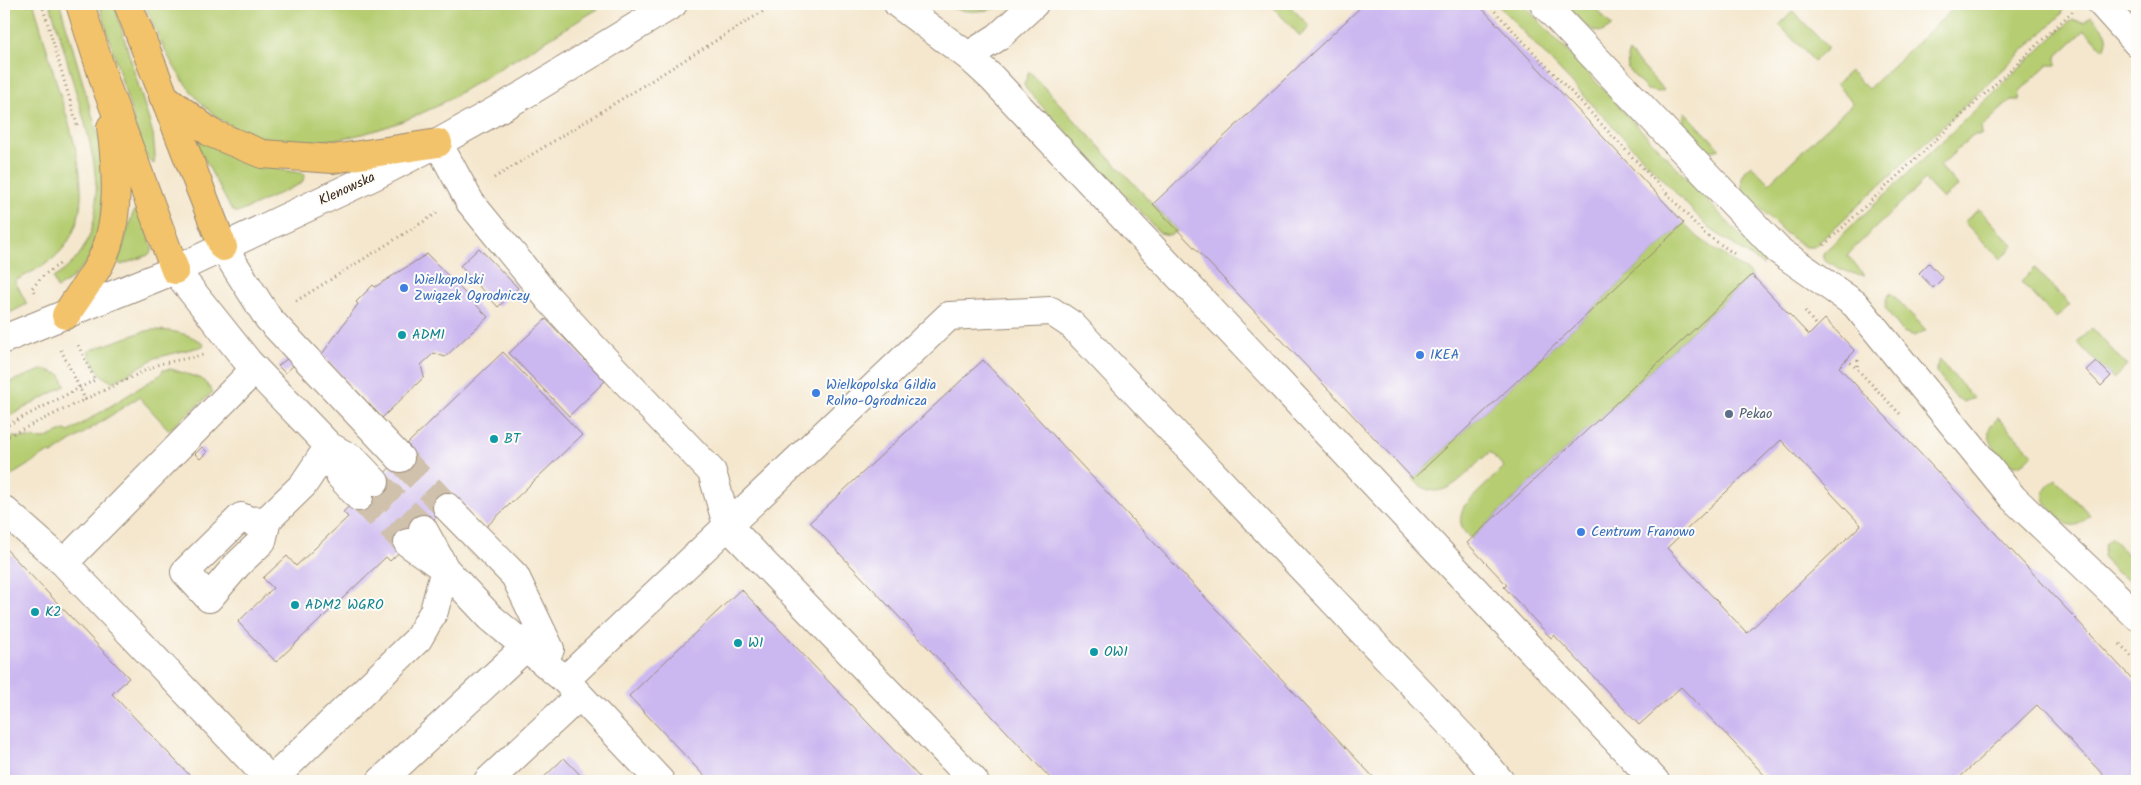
<svg xmlns="http://www.w3.org/2000/svg" width="2141" height="785" font-family="Kalam,sans-serif">
	<style>
		.green { fill: #b6cd72; stroke: #787c48 }
		.building { fill: #ccb8f0; fill-rule: evenodd }
		.lines { fill: none; stroke-linecap: round; stroke-linejoin: round }
		.minor-tunnel { stroke: #cfc1ab; stroke-width: 28; stroke-dasharray: 28 14; stroke-linecap: butt }
		.minor-casing { stroke: #988876; stroke-width: 30 }
		.major-casing { stroke: #988876; stroke-width: 30 }
		.path { stroke: #988876; stroke-width: 3; stroke-dasharray: 1 4; stroke-linecap: butt }
		.minor { stroke: #fff; stroke-width: 28 }
		.major { stroke: #f2c36a; stroke-width: 28 }
		.shop-dot { fill: #3f7fe0; stroke: #fdfcf7; stroke-width: 2 }
		.culture-dot { fill: #0f9aa8; stroke: #fdfcf7; stroke-width: 2 }
		.service-dot { fill: #5c6f8a; stroke: #fdfcf7; stroke-width: 2 }
		.labels { text-anchor: middle; dominant-baseline: central; stroke-width: 4; stroke-linejoin: round; paint-order: stroke }
		.street-label { font-size: 14px; fill: #3b2a1e; stroke: #fdfcf7 }
		.shop-label { font-size: 14px; fill: #366cbe; stroke: #fdfcf7; text-anchor: start }
		.culture-label { font-size: 14px; fill: #0d838f; stroke: #fdfcf7; text-anchor: start }
		.service-label { font-size: 14px; fill: #4e5e75; stroke: #fdfcf7; text-anchor: start }
	</style>
	<rect width="100%" height="100%" fill="#fdfcf7"/>
	<filter id="ink" filterUnits="userSpaceOnUse"><feTurbulence type="fractalNoise" baseFrequency=".02" numOctaves="2"/><feDisplacementMap in="SourceGraphic" scale="10" xChannelSelector="R" yChannelSelector="G"/><feConvolveMatrix kernelMatrix="1 2 1 2 8 2 1 2 1" color-interpolation-filters="sRGB"/></filter>
	<filter id="wash" filterUnits="userSpaceOnUse"><feTurbulence type="fractalNoise" baseFrequency=".0096" numOctaves="4" result="noise"/><feDisplacementMap in="SourceGraphic" scale="20" xChannelSelector="R" yChannelSelector="G"/><feGaussianBlur stdDeviation="1.12" result="paint"/><feColorMatrix in="noise" values="0 0 0 0 0 0 0 0 0 0 0 0 0 0 0 0 0 1.4 0 .05"/><feComposite in="paint" operator="in"/></filter>
	<g filter="url(#wash)">
		<rect width="100%" height="100%" fill="#f4e7ce"/>
		<path class="green" d="M4 4H34C42 32 50 60 58 88 72 135 97 198 67 243 55 262 35 270 15 281L27 304 4 316Z
			M50 4H60L102 149V229L87 262 69 281 57 288 53 278C121 238 93 149 75 89 67 60 59 32 50 4Z
			M99 4H114L153 134 155 155 154 164 148 160 141 145Z
			M145 4H606L441 104C376 137 275 166 212 113 180 86 159 42 145 4Z
			M938 4H1006C983 14 963 13 938 4Z
			M1270 4H1288L1310 27 1300 36Z
			M1497 4H1523L1765 262 1763 265 1709 228Z
			M1570 4H1591L1612 26 1602 32C1589 32 1573 16 1570 4Z
			M1958 4H2064L2065 5 2060 16 1814 247H1805L1784 232 1744 192C1739 181 1742 173 1751 165L1769 183 1853 103 1836 84 1850 71 1868 89Z
			M1793 11 1828 48 1814 61 1779 25Z
			M2091 16C2101 26 2114 35 2103 49L2085 30 2056 57V65H2048L2020 91 2019 100H2011L1982 127 1981 135H1973L1940 166 1958 186 1943 199 1925 180 1847 255 1865 275C1849 275 1837 267 1823 259V253L2069 22 2074 20 2084 22Z
			M1629 52 1664 90 1659 92 1647 90 1628 69 1627 57Z
			M1029 71 1178 231 1169 235 1160 233 1027 90 1024 85Z
			M1685 112 1720 149C1702 157 1677 130 1685 112Z
			M199 140 271 168 301 173 305 175 302 183 240 212H235L231 209 198 147Z
			M1979 209 2014 246 2000 259 1964 222Z
			M135 210H140L153 250 148 255 121 265 118 262 119 257C124 246 130 217 135 210Z
			M1684 223 1699 238 1752 275 1471 539C1460 529 1458 520 1464 506L1504 467 1490 452C1467 470 1442 511 1413 479Z
			M2035 268 2070 305 2056 318 2021 282Z
			M1891 293 1926 330 1915 336 1903 332 1885 308 1887 297Z
			M2092 328 2127 366 2113 379 2077 342Z
			M152 330C171 330 189 333 204 344L203 346 155 358 114 382C98 378 95 364 88 351L142 332Z
			M1939 360 1974 398 1964 402 1955 397 1936 372Z
			M44 369 61 375 65 386 4 419V384Z
			M171 369 202 379 213 392 169 430 139 397 52 454 47 453 4 480V442L13 437 44 439 65 430 69 432 160 375 163 370Z
			M1998 418 2033 454C2028 459 2024 464 2017 465 2005 466 1986 441 1989 430 1990 425 1994 422 1998 418Z
			M2056 479 2090 515C2084 520 2078 527 2070 525 2065 524 2061 519 2057 516 2043 501 2036 494 2056 479Z
			M2112 538 2137 565V580C2124 583 2110 567 2103 556L2105 544Z"/>
		<g id="blocks">
			<path class="building" d="M1364 4H1478L1684 223 1413 479 1153 204Z
				M479 248 518 288 498 307 460 266Z
				M427 254 488 317 445 357 434 353 421 365 424 377 382 418 322 354 358 304 356 302 373 285 375 287Z
				M1929 263 1943 278 1933 288 1919 273Z
				M1752 275 1809 335 1825 319 1855 351 1839 367 2137 684V781H2109L2037 705 1956 781H1770L1681 687 1639 725 1554 635 1551 638 1504 587 1507 585 1467 543ZM1781 440 1861 525 1747 633 1667 548Z
				M546 319 605 381 569 416 509 353Z
				M503 352 582 435 486 527 457 497 390 561 386 557 276 662 238 622 273 588 263 578 287 556 296 566 348 517 343 512 411 448 407 444Z
				M288 358 294 365 285 373 278 366Z
				M983 360 1377 781H1053L810 522Z
				M2096 361 2111 376 2101 386 2086 370Z
				M202 447 207 452 200 459 195 454Z
				M4 547 129 678 112 694 193 779 190 781H4Z
				M741 589 923 781H709L629 696Z
				M564 758 586 781H540Z"/>
		</g>
	</g>
	<g filter="url(#ink)">
		<use href="#blocks" fill-opacity="0" stroke="#988876" stroke-width="1"/>
		<g class="lines">
			<path class="minor-tunnel" d="M400 458 447 507
				M375 482 423 529
				M359 497 408 543"/>
			<defs>
				<path id="minor" d="M898 4 968 56 992 78 1655 781
					M1544 4 1778 250 1855 304 2013 498 2137 616
					M2102 4 2137 43
					M968 56 998 37 1034 4
					M438 143 470 202 549 299 591 345 712 472 727 525 974 781
					M223 247 268 318 400 458
					M175 270 249 363 329 446 354 460 375 482
					M4 339 175 270 374 176 438 143 527 93 673 4
					M255 369 64 563 271 781 418 639 434 611 445 569 408 543
					M329 446 340 476 359 497
					M447 507 515 576 550 649
					M4 510 64 563
					M267 520 262 541 237 565 209 598 185 572 241 517 249 521 267 520 303 485 329 446
					M423 529 445 569 490 617 565 680 660 781
					M565 680 949 316 1051 311 1072 325 1469 744 1500 781
					M381 781 542 632
					M488 781 579 696"/>
				<path id="major" d="M80 4 106 86 175 270
					M128 4 223 247
					M163 96 211 133 262 154 333 159 438 143
					M66 315C77 298 90 281 100 263 121 223 117 170 111 127"/>
			</defs>
			<use href="#minor" class="minor-casing"/>
			<use href="#major" class="major-casing"/>
			<path class="path" d="M42 4 78 128
				M1488 4 1704 233 1736 255
				M494 178 775 4
				M1824 245 2073 11
				M34 292 32 288 44 275 61 263
				M296 301 439 212
				M1805 311 1817 327
				M61 350 86 401
				M1847 359 1857 369
				M1858 360 1857 369 1900 414
				M4 427 95 380 77 343
				M4 438 159 364 203 355
				M2120 644 2137 662"/>
			<use href="#minor" class="minor"/>
			<use href="#major" class="major"/>
		</g>
	</g>
	<g class="shop-dot">
		<circle cx="404" cy="288" r="5"/>
		<circle cx="1420" cy="355" r="5"/>
		<circle cx="816" cy="393" r="5"/>
		<circle cx="1581" cy="532" r="5"/>
	</g>
	<g class="culture-dot">
		<circle cx="402" cy="335" r="5"/>
		<circle cx="494" cy="439" r="5"/>
		<circle cx="295" cy="605" r="5"/>
		<circle cx="35" cy="612" r="5"/>
		<circle cx="738" cy="643" r="5"/>
		<circle cx="1094" cy="652" r="5"/>
	</g>
	<circle class="service-dot" cx="1729" cy="414" r="5"/>
	<g class="labels">
		<g class="street-label">
			<text transform="translate(347 189) rotate(-25)">Klenowska</text>
		</g>
		<g class="shop-label">
			<text x="414" y="280">Wielkopolski<tspan x="414" dy="16">Związek Ogrodniczy</tspan></text>
			<text x="1430" y="355">IKEA</text>
			<text x="826" y="385">Wielkopolska Gildia<tspan x="826" dy="16">Rolno-Ogrodnicza</tspan></text>
			<text x="1591" y="532">Centrum Franowo</text>
		</g>
		<g class="culture-label">
			<text x="412" y="335">ADM1</text>
			<text x="504" y="439">BT</text>
			<text x="305" y="605">ADM2 WGRO</text>
			<text x="45" y="612">K2</text>
			<text x="748" y="643">W1</text>
			<text x="1104" y="652">OW1</text>
		</g>
		<g class="service-label">
			<text x="1739" y="414">Pekao</text>
		</g>
	</g>
	<rect width="2141" height="785" fill="none" stroke="#fdfcf7" stroke-width="20"/>
</svg>
